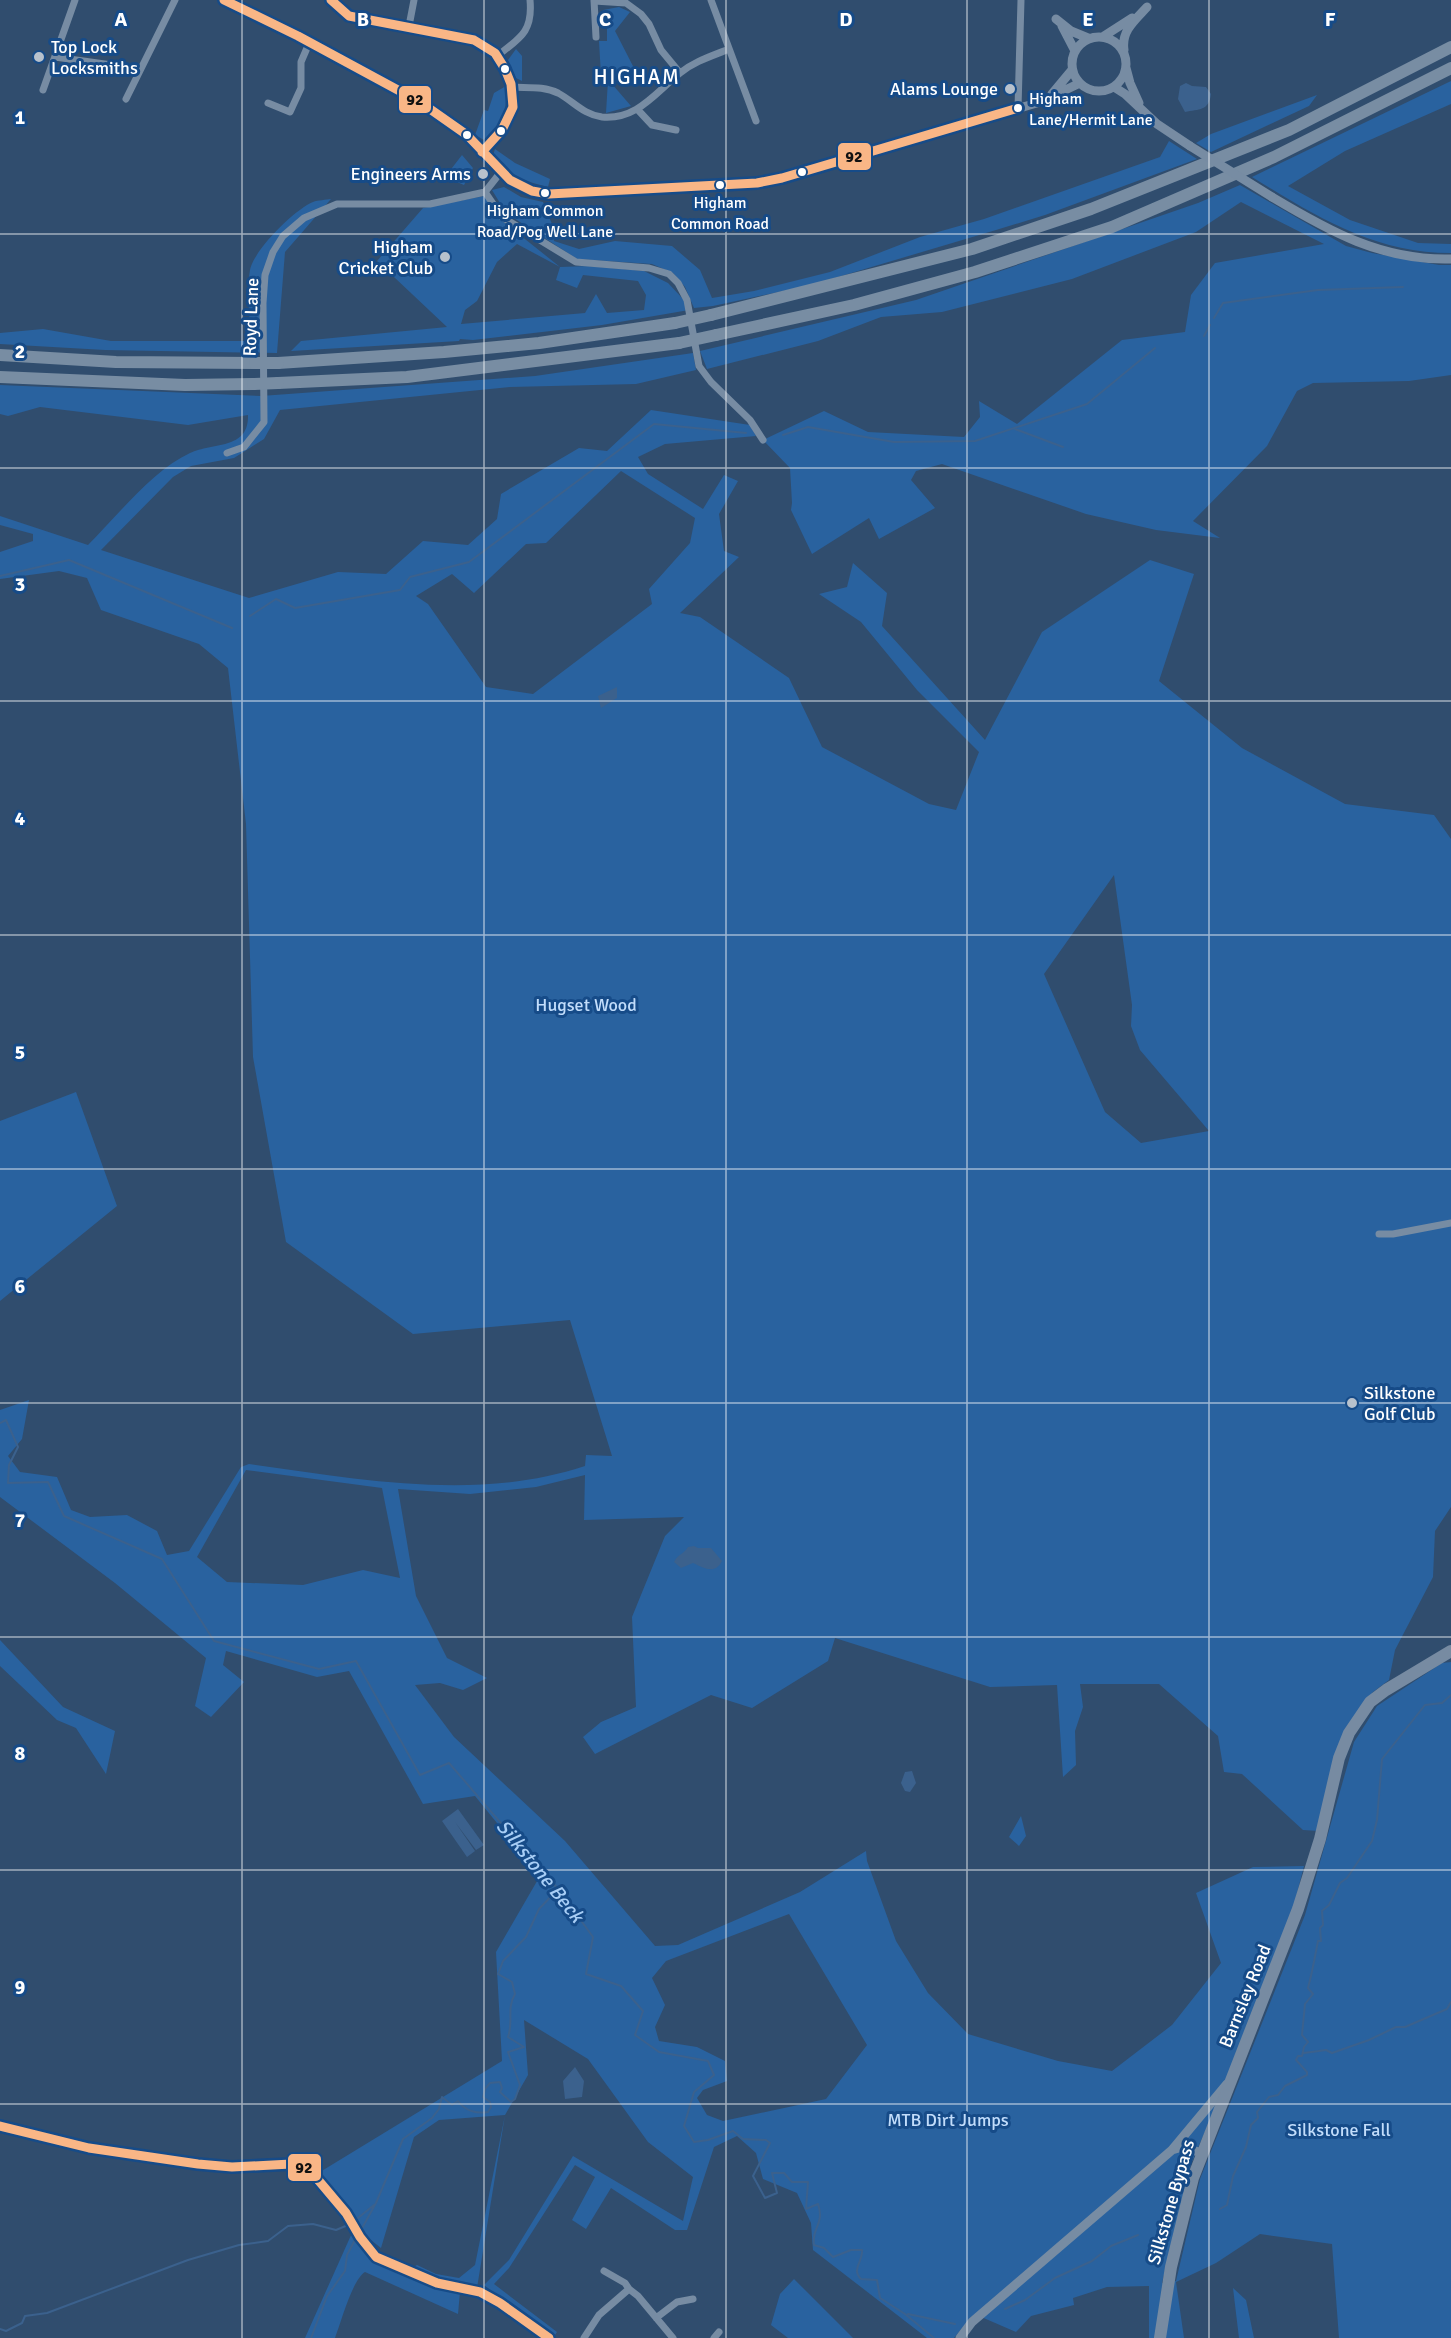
<svg xmlns="http://www.w3.org/2000/svg" width="1451" height="2338" font-family="Signika,sans-serif">
	<style>
		.green { fill: #29629f; fill-rule: evenodd }
		.water { fill: #3b618d }
		.lines { fill: none; stroke-linecap: round; stroke-linejoin: round }
		.stream { stroke: #3b618d; stroke-width: 2 }
		.minor { stroke: #778ca3; stroke-width: 7 }
		.tertiary { stroke: #778ca3; stroke-width: 9 }
		.trunk { stroke: #778ba2; stroke-width: 12 }
		.motorway { stroke: #788da3; stroke-width: 12 }
		.tertiary-bridge { stroke: #778ca3; stroke-width: 9 }
		.motorway-bridge { stroke: #788da3; stroke-width: 12 }
		.bus-1-casing { stroke: #164b88; stroke-width: 14 }
		.bus-1 { stroke: #f9b686; stroke-width: 9 }
		.grid { fill: none; stroke: #fff; stroke-width: 1.5; stroke-opacity: 0.55 }
		.poi-dot { fill: #b7c1cc; stroke: #164b88; stroke-width: 2 }
		.bus-dot { fill: #fff; stroke: #164b88; stroke-width: 2 }
		.labels { text-anchor: middle; dominant-baseline: central; stroke-width: 6; stroke-linejoin: round; paint-order: stroke }
		.bus-label { font-size: 16px; fill: #fff; stroke: #164b88 }
		.poi-label { font-size: 18px; fill: #fff; stroke: #164b88; text-anchor: end }
		.street-label { font-size: 18px; fill: #fff; stroke: #164b88 }
		.park-label { font-size: 18px; fill: #c2ddfb; stroke: #164b88 }
		.water-label { font-size: 20px; font-style: italic; fill: #a8cef6; stroke: #164b88 }
		.quarter-label { font-size: 21px; letter-spacing: 1.5px; fill: #fff; stroke: #164b88 }
		.grid-label { font-size: 20px; text-anchor: middle; font-weight: bold; fill: #fff; stroke: #164b88; stroke-width: 6; stroke-linejoin: round; paint-order: stroke }
		.line-badge { stroke: #164b88; stroke-width: 2 }
		.pale-badge-label { font-size: 16px; text-anchor: middle; font-weight: bold; fill: #111 }
	</style>
	<rect width="100%" height="100%" fill="#304d6e"/>
	<path class="green" d="M619 7 630 12 615 31 634 68 612 84 631 106 606 113 608 80 601 76 599 41H607V25L602 17 603 10Z
		M516 49 522 56V81L516 78 508 60Z
		M1451 81V104L1345 151 1288 186 1350 220 1418 243 1451 244V253C1373 253 1316 216 1252 177Z
		M506 86C507 105 505 132 484 140L475 135 484 110 488 111 494 93Z
		M1317 95 1309 106 1211 152 1196 143 1211 134Z
		M1169 141 1197 159 1045 215 996 230 811 285 713 306 694 308 685 287 673 273 652 264 577 259 506 213 492 190 504 187 521 197 543 202 552 224 554 241 579 249 615 241 672 246 700 270 712 298 754 291 830 272 920 237 984 219 1160 157Z
		M495 149 515 163 550 179 548 187C525 182 507 174 493 155Z
		M462 155 473 168 464 185 445 177Z
		M1240 185 1346 246 1372 253 1439 265H1451V375L1409 381 1313 383 1297 391 1267 446 1193 521 1220 538 1156 530 1086 514 942 464 916 471 911 480 935 508 879 539 869 518 812 554 791 510 792 503 790 468 763 440 824 411 868 432 964 437 980 417 979 401 1017 424 1122 340 1185 332 1191 295 1215 263 1324 244 1241 202 1196 232 1072 279 942 312 881 317 818 341 707 369 700 351 916 300 1198 203Z
		M484 196 500 219 560 267 589 266 644 271 668 283 684 300 689 310 602 325 473 340 460 339 459 341 291 351 301 341 447 327 377 261 423 208ZM517 244 560 267 556 280 577 288 583 275 638 281 646 295 644 310 607 313 596 294 585 313 461 324 465 310 477 301 497 262Z
		M331 199 285 252 277 353 105 350 0 344V333L43 329 111 341H251C250 317 246 294 250 270 253 251 295 209 313 202 318 200 326 200 331 199Z
		M693 353 696 370 636 384 510 387 280 410 264 439 234 458 191 466 173 477 101 550 249 598 338 572 386 574 423 541 468 545 497 519 501 494 579 448 607 451 651 410 750 425 756 436 665 444 638 457 648 474 703 509 724 475 738 481 719 514 724 551 739 557 680 613 700 617 789 678 822 747 929 804 956 810 979 752 917 690 861 622 819 594 847 587 853 563 887 593 882 626 985 740 1042 632 1150 560 1194 574 1159 681 1242 748 1345 804 1434 815 1451 839V1507L1435 1531 1433 1577 1395 1650 1389 1680 1373 1692 1359 1710 1319 1831 1303 1830 1242 1774 1224 1772 1218 1736 1159 1684H1080L1083 1707 1075 1731 1076 1765 1063 1777 1057 1685 990 1687 835 1638 828 1661 752 1708 711 1695 595 1754 583 1737 601 1722 636 1707 632 1617 665 1536 684 1517 584 1520 585 1475 536 1487 470 1494 398 1489 416 1596 447 1658 487 1678 463 1690 440 1683 415 1685 454 1737 565 1841 655 1946 678 1945 800 1892 866 1851 867 1861 896 1941 928 1993 968 2034 1058 2061 1112 2071 1172 2025 1221 1963 1196 1893 1253 1867 1304 1866 1293 1909 1213 2113 1191 2164 1162 2283 1176 2281 1200 2179 1305 1915 1354 1742 1377 1706 1442 1663 1451 1662V2338H1339L1332 2244 1260 2234 1216 2263 1176 2282 1184 2338H1149V2286L1107 2287 1073 2298 1074 2305 1031 2316 1016 2332 979 2316H972L954 2338H927L813 2250 811 2223 797 2193 763 2179 756 2153 737 2136 714 2147 687 2230H675L611 2188 586 2229 572 2220 595 2177 575 2165 509 2268 494 2284 557 2332 553 2338 484 2285 509 2260 573 2156 683 2221 693 2177 648 2142 588 2059 524 2020 528 2075 505 2115 477 2288 437 2281 410 2269 417 2265 436 2274 459 2278 475 2265 505 2115 439 2120 414 2137 381 2248 362 2233 348 2210 320 2172 502 2061 496 1952 540 1876 475 1796 423 1804 349 1671 317 1677 226 1651 223 1665 244 1682 211 1717 195 1706 206 1658 115 1583 0 1497V1410L29 1400 22 1439 8 1456 20 1472 57 1477 71 1510 90 1517 127 1515 157 1531 167 1555 189 1551 241 1467 249 1464C360 1479 476 1502 585 1466L586 1455 612 1456 570 1320 413 1334 286 1242 253 1057 246 824 228 668 199 644 101 610 87 578 59 571 0 579V552L33 541V534L0 525V516L88 545C117 516 153 470 190 453 213 442 249 450 248 415L188 425 40 407 8 416 0 414V385L261 396 535 376ZM621 471 695 518 690 543 649 589 652 604 533 694 486 687 428 604 416 596 452 574 474 593 526 544 546 543ZM1114 875 1132 1005 1131 1026 1140 1050 1209 1131 1141 1143 1105 1112 1044 974ZM246 1470 382 1488 400 1578 363 1570 303 1585 227 1582 197 1557ZM789 1914 867 2045 826 2099 723 2121 707 2115 697 2098 703 2090 727 2081 725 2061 697 2047 659 2041 655 2027 665 2005 652 1978 666 1961Z
		M76 1092 117 1206 0 1301V1121Z
		M0 1640 63 1707 115 1731 106 1774 76 1728 57 1720 0 1666Z
		M1021 1816 1026 1836 1019 1846 1009 1837Z
		M352 2233 375 2261 437 2288 460 2292 458 2314 365 2272C352 2280 341 2323 335 2338H305Z
		M794 2279 853 2338H788L771 2325 780 2294Z
		M1233 2288 1246 2300 1254 2338H1239Z"/>
	<path class="water" d="M1186 83 1192 86 1206 87 1211 94C1209 111 1199 109 1185 112L1178 99 1180 86Z
		M617 687V698L601 708 598 696Z
		M694 1546 698 1548H711L722 1561C715 1575 704 1568 693 1563L681 1568 674 1562C678 1554 684 1554 688 1547Z
		M912 1771 916 1783 910 1792 905 1791 901 1783 905 1772Z
		M458 1809 484 1845 476 1850 455 1822 475 1851 467 1857 442 1821Z
		M575 2067 584 2081 582 2097 565 2099 563 2081Z"/>
	<g class="lines">
		<path class="stream" d="M1214 318 1223 303 1318 290 1403 287
			M1204 336 1210 325
			M1015 429 1063 447
			M783 435 808 427 894 442 975 441 1087 404 1155 348
			M0 576 69 560 232 628
			M250 616 276 599 295 608 400 590 410 577 469 562 654 424 746 433
			M0 1423 6 1420 18 1447 9 1465 8 1483 48 1482 64 1516 162 1559 214 1641 319 1669 356 1661 420 1775 449 1763 558 1889 593 1937 586 1974 621 1986 643 2011 635 2035 659 2052 708 2061 714 2075 694 2092 684 2126 694 2142 708 2140 733 2131 743 2139 766 2140 770 2143 753 2176 765 2198 777 2193 772 2173H784L792 2182H808L806 2209 818 2204C825 2224 811 2229 814 2245L824 2248 833 2257 851 2250H862C863 2262 851 2269 861 2279L877 2280 880 2298 905 2314 934 2338
			M1304 2053 1326 2050 1332 2053 1369 2040 1396 2027H1405L1447 2009 1451 2002
			M1220 2209 1227 2205 1233 2176 1246 2147 1251 2125 1258 2118 1257 2112 1269 2097 1278 2095 1285 2086 1307 2075V2072L1296 2060 1298 2056H1302L1304 2047 1308 2042 1302 2035 1305 2004 1313 1994 1308 1988C1312 1973 1315 1957 1318 1941H1321L1320 1928 1323 1925 1322 1911 1329 1905 1340 1883 1347 1878 1372 1841 1377 1820 1382 1759 1425 1705 1442 1703 1451 1695
			M353 2222 374 2205
			M361 2230 376 2203 403 2139 432 2118 439 2109 442 2097 452 2105 458 2101C465 2111 477 2114 488 2112L491 2107 490 2102 483 2097 485 2089 490 2083 500 2082 502 2088 500 2092 511 2102 515 2099 520 2085 508 2052 524 2047 508 2037C514 2021 506 2009 515 1994L512 1982 498 1974 503 1961 526 1937 539 1909 558 1889
			M1005 2309 1025 2300 1055 2278 1092 2261 1111 2246 1138 2235
			M908 2314 955 2324
			M0 2329 6 2331 22 2323 25 2316 47 2313 188 2260 239 2245 268 2241 288 2226 313 2224 336 2230 348 2225
			M311 2338 327 2296 345 2271 347 2255 356 2238"/>
		<path class="minor" d="M331 0 349 16 474 40C483 44 491 48 497 56 508 71 518 96 511 114 505 130 494 141 482 152
			M594 0 596 37
			M711 0 756 121
			M594 1 626 3 641 14 649 24 661 50 680 73
			M409 26 414 0
			M497 56C520 38 533 32 530 0
			M55 57 140 69
			M512 87C527 88 544 86 558 93 573 101 584 115 602 117 637 120 655 93 680 73 695 61 712 56 729 49
			M43 90 75 0
			M126 99 175 0
			M268 103 290 112 301 88V62L310 41
			M1018 108 1021 0
			M638 110 652 125 676 130
			M500 173 485 192 502 217 576 262 649 268 669 274 678 283 687 300 699 366 711 382 750 420 763 440
			M227 453 244 447 264 422 263 303 265 275 273 252 283 236 304 218 337 204H430L485 192
			M1379 1234H1393L1451 1223
			M604 2271 625 2283 629 2289
			M656 2318 677 2302 693 2299
			M584 2338 599 2315 629 2289 638 2296 673 2338
			M714 2338 719 2332"/>
		<path class="tertiary" d="M224 0C274 22 322 48 370 74 403 92 438 110 467 135 500 165 499 187 549 194L757 183 782 178 1040 102 1080 83
			M1056 19 1071 31 1088 38
			M1062 26 1075 51
			M1104 36 1132 18
			M1072 64a27 27 0 1 1 54 0a27 27 0 1 1-54 0Z
			M1124 50C1121 31 1135 20 1147 7
			M1126 68 1130 83 1139 103
			M1114 87 1125 94 1157 124 1190 146
			M1052 94 1072 70
			M1272 197C1329 231 1382 261 1451 259
			M0 2126 89 2148 198 2164 232 2167 291 2164 304 2167 314 2175 346 2213 360 2237 376 2257 437 2283 480 2292 500 2303 549 2338
			M1172 2150 1182 2147 1202 2153
			M960 2338 972 2322 1172 2150 1227 2084"/>
		<path class="trunk" d="M1160 2338 1171 2267 1193 2178 1298 1909 1320 1839 1339 1758 1349 1733 1370 1702 1386 1690 1451 1651"/>
		<path class="motorway" d="M711 315 972 249 1091 209 1289 130 1451 47
			M716 335 854 305 975 272 1112 227 1274 157 1451 68
			M0 355 116 362 255 363
			M278 363 444 352 539 343 675 323
			M0 377 185 385 253 384
			M278 383 407 377 679 343"/>
		<path class="tertiary-bridge" d="M1190 146 1272 197"/>
		<path class="motorway-bridge" d="M675 323 711 315
			M679 343 716 335
			M255 363H278
			M253 384 278 383"/>
		<defs>
			<path id="bus-1" d="M224 0 298 36 420 102 467 135 510 180 532 191 549 194 757 183 782 178 1018 108
				M331 0 349 16 474 40 495 53 505 69 511 84 513 107 502 130 482 152
				M0 2126 89 2148 198 2164 232 2167 291 2164 304 2167 314 2175 346 2213 360 2237 376 2257 437 2283 480 2292 500 2303 549 2338"/>
		</defs>
		<use href="#bus-1" class="bus-1-casing"/>
		<use href="#bus-1" class="bus-1"/>
	</g>
	<path class="grid" d="M242 0V2338M484 0V2338M726 0V2338M967 0V2338M1209 0V2338M0 234H1451M0 468H1451M0 701H1451M0 935H1451M0 1169H1451M0 1403H1451M0 1637H1451M0 1870H1451M0 2104H1451"/>
	<g class="poi-dot">
		<circle cx="39" cy="57" r="6"/>
		<circle cx="1010" cy="89" r="6"/>
		<circle cx="483" cy="174" r="6"/>
		<circle cx="445" cy="257" r="6"/>
		<circle cx="1352" cy="1403" r="6"/>
	</g>
	<g class="bus-dot">
		<circle cx="505" cy="69" r="5"/>
		<circle cx="1018" cy="108" r="5"/>
		<circle cx="501" cy="131" r="5"/>
		<circle cx="467" cy="135" r="5"/>
		<circle cx="802" cy="172" r="5"/>
		<circle cx="720" cy="185" r="5"/>
		<circle cx="545" cy="193" r="5"/>
	</g>
	<g class="labels">
		<g class="bus-label">
			<text x="1029" y="99" text-anchor="start">Higham<tspan x="1029" dy="21">Lane/Hermit Lane</tspan></text>
			<text x="720" y="203">Higham<tspan x="720" dy="21">Common Road</tspan></text>
			<text x="545" y="211">Higham Common<tspan x="545" dy="21">Road/Pog Well Lane</tspan></text>
		</g>
		<g class="poi-label">
			<text x="51" y="47" text-anchor="start">Top Lock<tspan x="51" dy="21">Locksmiths</tspan></text>
			<text x="998" y="89">Alams Lounge</text>
			<text x="471" y="174">Engineers Arms</text>
			<text x="433" y="247">Higham<tspan x="433" dy="21">Cricket Club</tspan></text>
			<text x="1364" y="1393" text-anchor="start">Silkstone<tspan x="1364" dy="21">Golf Club</tspan></text>
		</g>
		<g class="street-label">
			<text transform="translate(251 317) rotate(-88)">Royd Lane</text>
			<text transform="translate(1245 1996) rotate(-68)">Barnsley Road</text>
			<text transform="translate(1171 2202) rotate(-74)">Silkstone Bypass</text>
		</g>
		<g class="park-label">
			<text x="586" y="1005">Hugset Wood</text>
			<text x="948" y="2120">MTB Dirt Jumps</text>
			<text x="1339" y="2130">Silkstone Fall</text>
		</g>
		<g class="water-label">
			<text transform="translate(540 1871) rotate(51)">Silkstone Beck</text>
		</g>
		<g class="quarter-label">
			<text x="637" y="77">HIGHAM</text>
		</g>
	</g>
	<g class="grid-label">
		<text x="121" y="26">A</text>
		<text x="363" y="26">B</text>
		<text x="605" y="26">C</text>
		<text x="846" y="26">D</text>
		<text x="1088" y="26">E</text>
		<text x="1330" y="26">F</text>
		<text x="20" y="124">1</text>
		<text x="20" y="358">2</text>
		<text x="20" y="591">3</text>
		<text x="20" y="825">4</text>
		<text x="20" y="1059">5</text>
		<text x="20" y="1293">6</text>
		<text x="20" y="1527">7</text>
		<text x="20" y="1760">8</text>
		<text x="20" y="1994">9</text>
	</g>
	<g class="line-badge">
		<rect x="398" y="85" width="34" height="29" rx="6" fill="#f9b686"/>
		<rect x="837" y="142" width="35" height="29" rx="6" fill="#f9b686"/>
		<rect x="287" y="2153" width="35" height="29" rx="6" fill="#f9b686"/>
	</g>
	<g class="pale-badge-label">
		<text x="415" y="105">92</text>
		<text x="854" y="162">92</text>
		<text x="304" y="2173">92</text>
	</g>
</svg>
